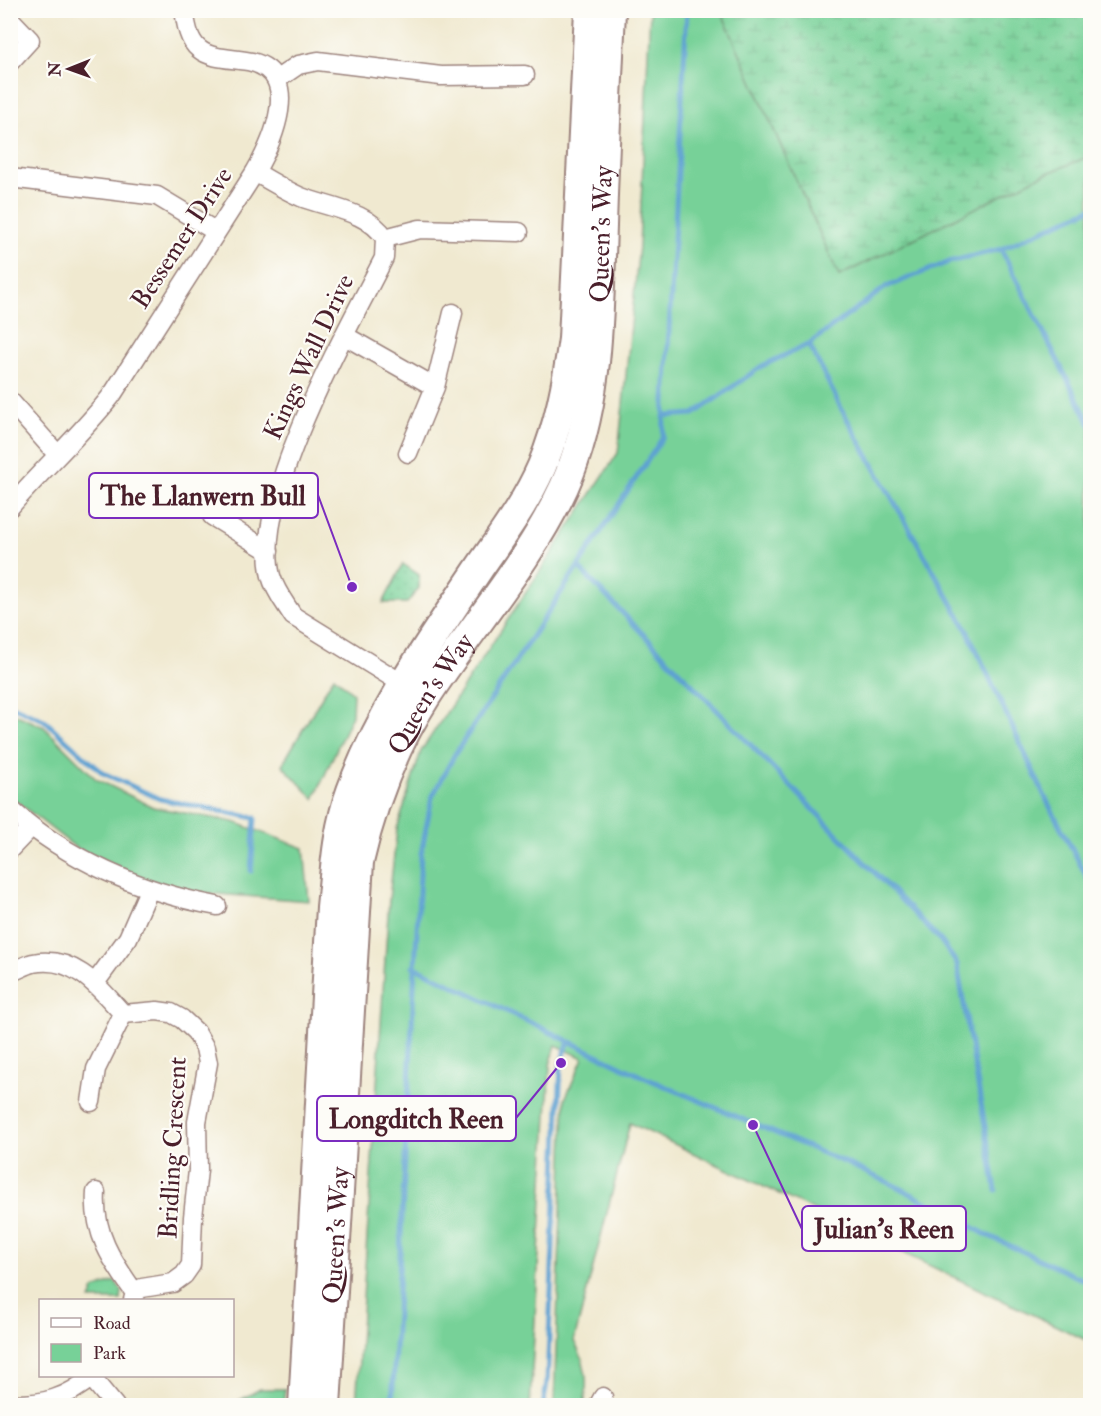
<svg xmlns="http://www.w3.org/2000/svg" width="1101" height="1416" font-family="'IM FELL Double Pica',serif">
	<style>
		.green { fill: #77d198; stroke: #607862; stroke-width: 1.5 }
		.wetland { fill: url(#wetland-marsh); stroke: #607862; stroke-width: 1.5 }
		.park { fill: url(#park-dots); stroke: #607862; stroke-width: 1.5 }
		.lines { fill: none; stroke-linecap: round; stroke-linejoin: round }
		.stream { stroke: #5da1d2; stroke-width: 5 }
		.street-casing { stroke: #9d847e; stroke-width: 21 }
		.primary-casing { stroke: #9d847e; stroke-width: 32 }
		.street { stroke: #fff; stroke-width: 18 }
		.primary { stroke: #fff; stroke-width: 28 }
		.labels { text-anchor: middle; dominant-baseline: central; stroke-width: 4.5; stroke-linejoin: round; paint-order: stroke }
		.street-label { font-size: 26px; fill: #4a1f2b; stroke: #fdfcf7 }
		.leader { fill: none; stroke: #7b2cbf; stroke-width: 2 }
		.callout-dot { fill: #7b2cbf; stroke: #fdfcf7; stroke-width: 2 }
		.callout { fill: #fdfcf7; stroke: #7b2cbf; stroke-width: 2 }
		.callout-label { font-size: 27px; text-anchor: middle; font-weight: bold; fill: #4a1f2b }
	</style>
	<defs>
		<pattern id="wetland-marsh" width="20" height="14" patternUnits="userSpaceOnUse" patternTransform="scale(1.5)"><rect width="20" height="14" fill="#77d198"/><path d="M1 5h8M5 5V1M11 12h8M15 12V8" fill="none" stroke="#68b383"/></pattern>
		<pattern id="park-dots" width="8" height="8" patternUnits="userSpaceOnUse" patternTransform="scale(1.5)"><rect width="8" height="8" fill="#77d198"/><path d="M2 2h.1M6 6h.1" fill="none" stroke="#68b383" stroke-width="1.8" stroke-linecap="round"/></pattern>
	</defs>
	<rect width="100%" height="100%" fill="#fdfcf7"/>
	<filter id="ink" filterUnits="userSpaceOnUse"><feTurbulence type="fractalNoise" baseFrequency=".0167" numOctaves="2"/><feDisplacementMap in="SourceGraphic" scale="12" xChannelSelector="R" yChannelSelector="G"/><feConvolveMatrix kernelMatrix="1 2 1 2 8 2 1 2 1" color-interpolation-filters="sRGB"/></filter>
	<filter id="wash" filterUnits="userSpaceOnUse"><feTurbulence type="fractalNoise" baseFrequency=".008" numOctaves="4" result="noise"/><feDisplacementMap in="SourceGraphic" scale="24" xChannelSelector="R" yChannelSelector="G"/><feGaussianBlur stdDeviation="1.35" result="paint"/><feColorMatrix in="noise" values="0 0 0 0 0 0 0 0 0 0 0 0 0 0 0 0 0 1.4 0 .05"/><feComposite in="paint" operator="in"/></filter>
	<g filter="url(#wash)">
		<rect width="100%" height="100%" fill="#f0e9d0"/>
		<path class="green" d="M650 11H721L839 276 1040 176 1090 156V1342L630 1123 574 1341C586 1364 589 1380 584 1405H554L565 1099 583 1058 556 1045 550 1065 530 1405 356 1406 389 899 397 829 421 751 618 453 639 246Z
			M334 676 353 693 352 715 314 799 282 765Z
			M10 712 44 727 96 779 153 807 234 822 304 848 309 901 204 893 162 887 75 847 11 797Z
			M115 1281 122 1291 121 1300H90L94 1289Z
			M260 1389H285L283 1405H231Z"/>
		<path class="wetland" d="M721 11H1090V156L1040 176 839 276Z"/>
		<path class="park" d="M403 564 419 575V588L407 603H383Z"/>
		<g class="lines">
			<path class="stream" d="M1001 249 1090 424
				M809 344 842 410 967 630 1047 801 1090 883
				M664 416 694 414 762 366 809 344 886 287 949 262 1001 249 1090 209
				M578 567 941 941 957 964 996 1190
				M10 705 44 720 103 773 160 799 255 818 251 871
				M413 966 641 1076 846 1163 902 1189 987 1235 1090 1283
				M392 1406 421 854 432 797 455 754 663 437 687 10
				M543 1406 547 1382 561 1063 569 1041"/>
		</g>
	</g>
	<g filter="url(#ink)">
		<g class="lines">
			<defs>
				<path id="street" d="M10 19 30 40 10 62
					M276 80 298 65 318 61 441 76 525 75
					M255 172C270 181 285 190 301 197 329 208 368 211 385 238L384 258C348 329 251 499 271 576 275 591 285 603 293 616L411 689
					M10 178 157 196 215 231
					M385 238 420 229 519 232
					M345 336 435 387
					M10 401 57 454
					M408 453 435 387 453 313
					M10 507C43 468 81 435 112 395L255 172C272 143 303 75 252 62 236 58 212 60 199 49 188 40 186 23 184 10
					M212 516 269 551
					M10 809C68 860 141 892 217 906
					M10 849 31 827
					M10 972C18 970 25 965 33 963 74 955 99 987 123 1014L157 1011 171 1013 182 1019 196 1032 205 1048 208 1063 197 1122 198 1170 193 1217 191 1265 184 1275 173 1283 142 1288 135 1293 133 1300
					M95 983 128 938 149 890
					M91 1102 96 1069 123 1014
					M96 1192C93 1233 112 1261 135 1293
					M91 1377 115 1406
					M10 1404C44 1405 67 1398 93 1376
					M598 1406 603 1397"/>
				<g id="primary">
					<path d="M303 1406 331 907C335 868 337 829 351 791 381 709 432 639 480 567 502 535 526 503 542 466 559 425 567 383 573 339L589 10"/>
					<path id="s1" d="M326 1406 359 862C372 804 394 747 426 697 471 627 529 563 564 487 600 407 599 312 602 226 604 154 608 82 611 10"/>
				</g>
			</defs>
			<use href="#street" class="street-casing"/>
			<use href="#primary" class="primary-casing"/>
			<use href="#street" class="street"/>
			<use href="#primary" class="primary"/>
		</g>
	</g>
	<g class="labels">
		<g class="street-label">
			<text stroke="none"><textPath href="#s1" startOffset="1233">Queen's Way</textPath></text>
			<text transform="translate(182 238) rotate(-57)">Bessemer Drive</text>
			<text transform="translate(309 357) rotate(-65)">Kings Wall Drive</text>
			<text stroke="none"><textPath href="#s1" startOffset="729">Queen's Way</textPath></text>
			<text transform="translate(173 1148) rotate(-87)">Bridling Crescent</text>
			<text stroke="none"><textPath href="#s1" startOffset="171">Queen's Way</textPath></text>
		</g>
	</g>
	<path class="leader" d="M352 587L318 495M561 1063L516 1118M753 1125L802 1229"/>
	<g class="callout-dot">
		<circle cx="352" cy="587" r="6"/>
		<circle cx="561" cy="1063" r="6"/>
		<circle cx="753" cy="1125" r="6"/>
	</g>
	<g class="callout">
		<rect x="89" y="473" width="229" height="45" rx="6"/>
		<rect x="317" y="1096" width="199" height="45" rx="6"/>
		<rect x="802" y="1206" width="164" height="45" rx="6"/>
	</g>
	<g class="callout-label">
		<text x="203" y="505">The Llanwern Bull</text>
		<text x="416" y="1128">Longditch Reen</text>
		<text x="884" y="1238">Julian's Reen</text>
	</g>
	<rect width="1101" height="1416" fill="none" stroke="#fdfcf7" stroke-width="36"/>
	<rect x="39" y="1299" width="195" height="78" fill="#fdfcf7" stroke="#b5a4a5" stroke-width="1.5"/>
	<rect x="51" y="1318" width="30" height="9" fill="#ffffff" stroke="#b5a4a5" stroke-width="1.5"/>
	<text x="93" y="1329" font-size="18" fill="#4a1f2b">Road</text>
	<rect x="51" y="1344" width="30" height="18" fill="#77d198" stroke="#b5a4a5" stroke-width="1.5"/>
	<text x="93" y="1359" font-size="18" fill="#4a1f2b">Park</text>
	<g transform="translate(69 69) rotate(269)" stroke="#fdfcf7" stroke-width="4.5" paint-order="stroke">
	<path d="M0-4.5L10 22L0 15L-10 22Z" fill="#4a1f2b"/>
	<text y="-9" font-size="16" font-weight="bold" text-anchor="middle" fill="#4a1f2b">N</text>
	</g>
</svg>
